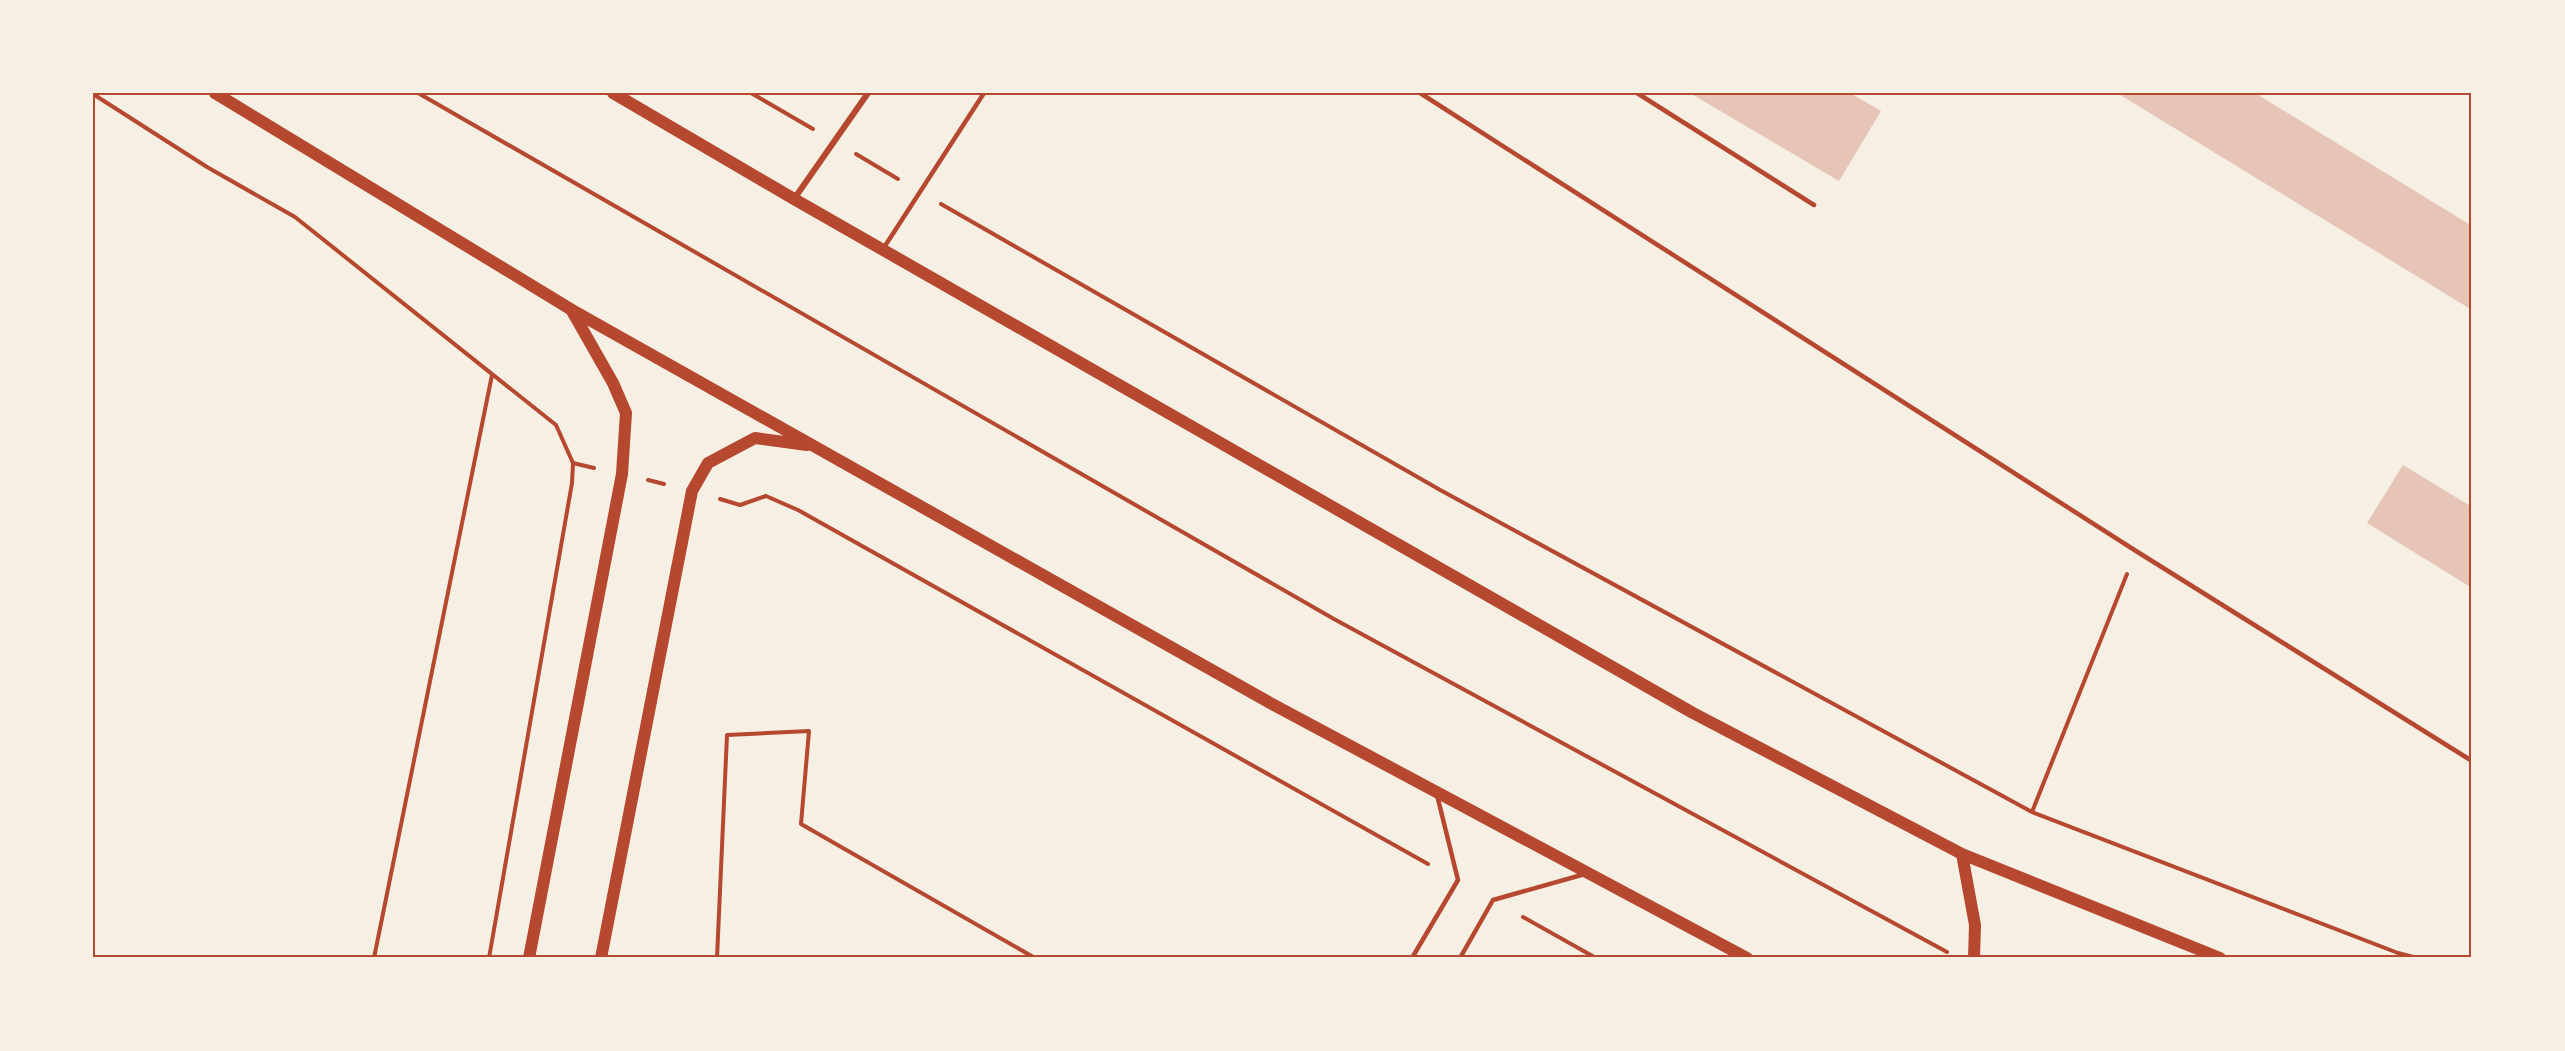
<svg xmlns="http://www.w3.org/2000/svg" width="2565" height="1051" font-family="'Roboto Condensed',sans-serif">
	<style>
		.building { fill: #e6c5b7 }
		.lines { fill: none; stroke-linecap: round; stroke-linejoin: round }
		.path { stroke: #b5482f; stroke-width: 4 }
		.service { stroke: #b5482f; stroke-width: 4.5 }
		.minor { stroke: #b5482f; stroke-width: 6 }
		.secondary { stroke: #b5482f; stroke-width: 12 }
		.neatline { fill: none; stroke: #b5482f; stroke-width: 2 }
	</style>
	<rect width="100%" height="100%" fill="#f6efe4"/>
	<path class="building" d="M1690 93H1850L1881 111 1839 181Z
		M2117 93H2255L2472 226V310Z
		M2403 465 2472 507V588L2367 523Z"/>
	<g class="lines">
		<path class="path" d="M418 93 1334 619 1947 952
			M751 93 813 129
			M93 94 207 167 295 217 556 425 573 463 572 483 489 958
			M856 154 898 179
			M941 204 1442 491 2032 812 2398 953 2417 958
			M573 463 594 468
			M648 480 664 484
			M720 499 740 505 766 496 798 510 1428 864
			M2032 812 2127 574
			M1523 917 1596 958
			M374 958 492 375
			M717 958 727 735 809 731 801 824 1035 958"/>
		<path class="service" d="M1420 93 2136 551 2472 761
			M1637 93 1814 205
			M883 249 984 93
			M1412 958 1458 880 1437 795
			M1460 958 1493 900 1585 874"/>
		<path class="minor" d="M794 199 868 93"/>
		<path class="secondary" d="M215 93 572 310 1272 704 1747 958
			M613 93 794 199 1693 713 1962 854 2220 958
			M1962 854 1975 925 1974 958
			M529 958 622 474 626 413 613 383 572 311
			M601 958 692 491 708 463 755 438 807 445"/>
	</g>
	<rect width="2565" height="1051" fill="none" stroke="#f6efe4" stroke-width="189"/>
	<rect x="94" y="94" width="2376" height="862" class="neatline"/>
</svg>
